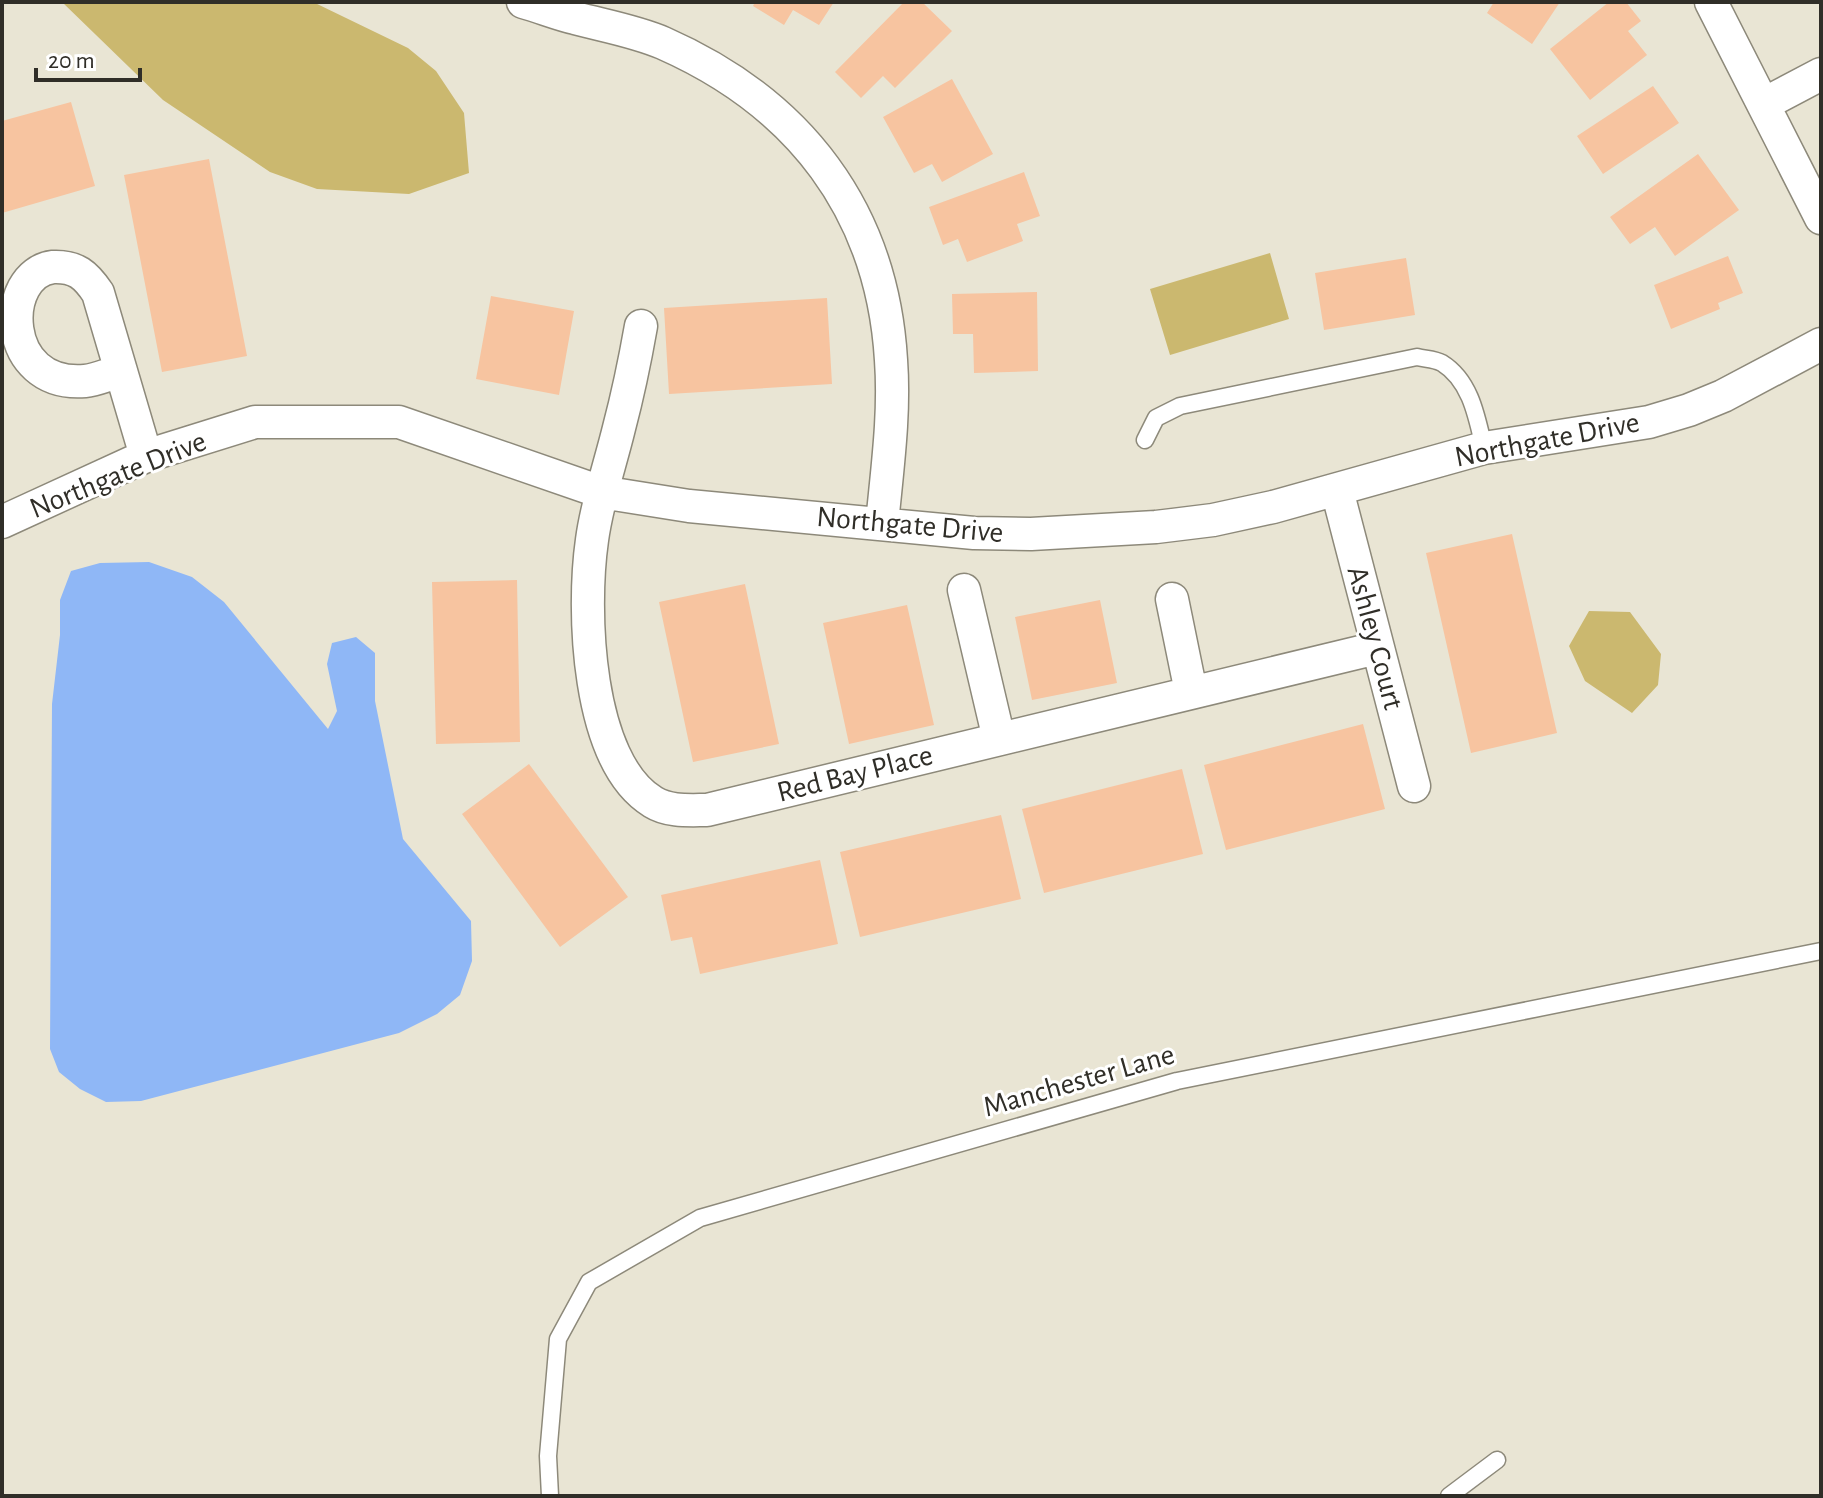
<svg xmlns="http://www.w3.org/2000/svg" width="1823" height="1498" font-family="'Alegreya Sans',sans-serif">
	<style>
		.green { fill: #cbb86f }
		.water { fill: #8fb7f6 }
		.building { fill: #f7c4a0 }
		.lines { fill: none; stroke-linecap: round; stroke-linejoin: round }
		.service-casing { stroke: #8d897a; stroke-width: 19 }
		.minor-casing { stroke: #8d897a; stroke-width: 35 }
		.service { stroke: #fff; stroke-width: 16 }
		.minor { stroke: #fff; stroke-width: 32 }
		.labels { text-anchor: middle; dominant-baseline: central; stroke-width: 6; stroke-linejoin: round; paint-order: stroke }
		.street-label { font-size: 30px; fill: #302e28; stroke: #fff }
	</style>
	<rect width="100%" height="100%" fill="#e9e5d4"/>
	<path class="green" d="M62 2H313L408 48 436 71 464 113 469 173 409 194 317 189 270 172 163 100Z
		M1270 253 1289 319 1170 355 1150 289Z
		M1589 611 1630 612 1661 654 1658 685 1632 713 1585 681 1569 646Z"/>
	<path class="water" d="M149 562 192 577 224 602 328 729 337 711 327 664 332 643 356 637 375 653V701L403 839 471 921 472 961 460 995 437 1014 399 1033 141 1101 106 1102 80 1089 59 1072 50 1049 52 704 60 635V600L71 571 100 563Z"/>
	<path class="building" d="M755 2H834L819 25 793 10 784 25 753 6Z
		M904 2H922L952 31 895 88 883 76 861 98 835 72Z
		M1494 2H1560L1532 44 1487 13Z
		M1609 2H1626L1641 21 1628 31 1647 55 1590 100 1550 49Z
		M952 79 993 154 942 182 932 164 914 173 883 117Z
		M1653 86 1679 123 1603 174 1577 136Z
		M71 102 95 186 2 213V121Z
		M1698 154 1739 210 1675 256 1655 227 1630 244 1610 217Z
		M209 159 247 356 162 372 124 175Z
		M1024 172 1040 216 1017 224 1023 241 967 262 958 239 943 245 929 207Z
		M1728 256 1743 293 1718 303 1720 309 1671 329 1654 285Z
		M1406 258 1415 315 1324 330 1315 273Z
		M1037 292 1038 371 974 373 973 334H953L952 294Z
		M491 296 574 311 559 395 476 379Z
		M827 298 832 384 669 394 664 308Z
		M1512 534 1557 733 1471 753 1426 553Z
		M517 580 520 742 436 744 432 582Z
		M745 584 779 744 693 762 659 602Z
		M1100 600 1117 683 1032 700 1015 617Z
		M907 605 934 725 849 744 823 623Z
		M1363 724 1385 809 1226 850 1204 765Z
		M529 764 628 897 560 947 462 814Z
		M1182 769 1203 854 1044 893 1022 809Z
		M1001 815 1021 899 860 937 840 852Z
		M820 860 838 944 700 974 692 937 671 941 661 895Z"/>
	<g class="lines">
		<defs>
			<path id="service" d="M1145 440 1156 418 1180 406 1417 357C1425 359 1435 359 1442 363 1471 381 1477 418 1484 448
				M550 1496 548 1456 558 1339 589 1282 700 1218 1177 1081 1821 951
				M1449 1496 1497 1460"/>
			<path id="minor" d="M523 2C541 7 558 14 575 18 605 26 635 31 663 43 799 103 882 210 891 360 895 415 887 470 882 524
				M1711 2 1821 218
				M1764 104 1821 74
				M641 326C635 360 628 394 619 428 610 465 597 502 592 540 582 609 586 761 653 802 669 812 690 810 707 810L1377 648
				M121 371C109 374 96 380 85 381 0 388 0 273 53 267 76 266 86 275 98 293L146 456
				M1337 490 1414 786
				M2 522 146 456 255 422H399L601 492 689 506 974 533 1031 534 1156 527 1213 520 1273 507 1484 448 1649 422 1689 410 1723 396 1821 344
				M964 590 999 739
				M1172 599 1191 692"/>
		</defs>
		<use href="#service" class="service-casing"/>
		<use href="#minor" class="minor-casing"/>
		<use href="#service" class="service"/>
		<use href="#minor" class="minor"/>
	</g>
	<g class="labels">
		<g class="street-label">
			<text transform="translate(1547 440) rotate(-11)">Northgate Drive</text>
			<text transform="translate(118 475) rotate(-22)">Northgate Drive</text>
			<text transform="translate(910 525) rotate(5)">Northgate Drive</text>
			<text transform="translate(1375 638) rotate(75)">Ashley Court</text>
			<text transform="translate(855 774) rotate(-14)">Red Bay Place</text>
			<text transform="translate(1079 1081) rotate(-16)">Manchester Lane</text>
		</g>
	</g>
	<rect width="1823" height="1498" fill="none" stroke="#302e28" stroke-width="8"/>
	<path d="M36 68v12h104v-12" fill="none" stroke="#302e28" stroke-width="4"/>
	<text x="48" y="68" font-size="24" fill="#302e28" stroke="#ffffff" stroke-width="6" paint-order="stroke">20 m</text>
</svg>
